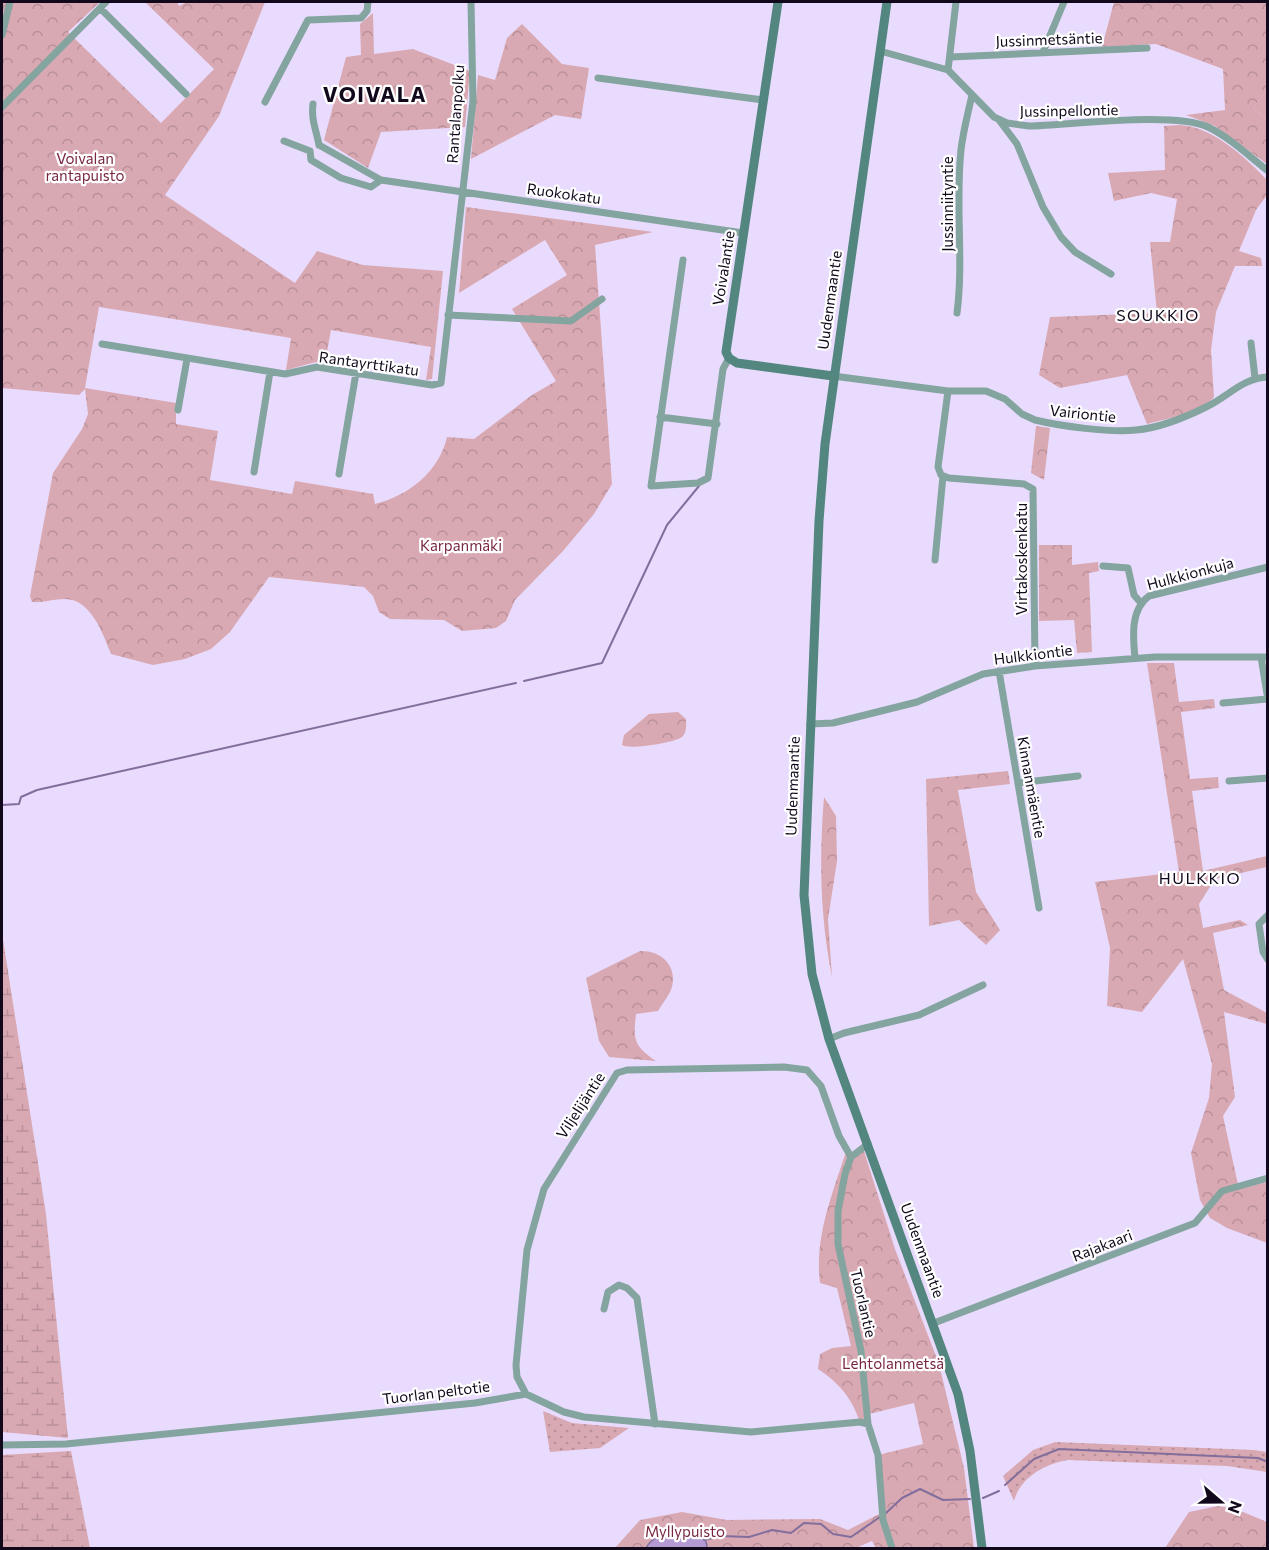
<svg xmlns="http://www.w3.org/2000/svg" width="1269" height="1550" font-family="Commissioner,sans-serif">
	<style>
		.grass { fill: url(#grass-dots) }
		.forest { fill: url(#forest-crowns) }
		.wetland { fill: url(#wetland-marsh) }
		.pitch { fill: #d9a9b3 }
		.water { fill: #b39ad3; stroke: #826e9c; stroke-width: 1.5 }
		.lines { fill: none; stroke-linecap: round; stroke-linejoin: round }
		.stream { stroke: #826e9c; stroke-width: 2 }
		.street { stroke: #83a49f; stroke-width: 7 }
		.secondary { stroke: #53867e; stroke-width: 9 }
		.labels { text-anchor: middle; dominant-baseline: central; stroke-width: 4.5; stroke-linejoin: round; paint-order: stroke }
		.street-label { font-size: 15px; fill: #11081c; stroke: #fff }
		.park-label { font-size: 15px; fill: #782741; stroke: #fff }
		.neighbourhood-label { font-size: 16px; letter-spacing: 1.5px; fill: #11081c; stroke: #fff }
		.district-label { font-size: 21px; font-weight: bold; letter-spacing: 1.5px; fill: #11081c; stroke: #fff }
	</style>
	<defs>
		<pattern id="grass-dots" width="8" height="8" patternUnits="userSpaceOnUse" patternTransform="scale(1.5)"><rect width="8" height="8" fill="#d9a9b3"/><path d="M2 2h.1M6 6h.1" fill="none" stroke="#b99099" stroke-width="1.8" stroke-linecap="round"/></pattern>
		<pattern id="forest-crowns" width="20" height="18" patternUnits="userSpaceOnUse" patternTransform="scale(1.5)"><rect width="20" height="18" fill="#d9a9b3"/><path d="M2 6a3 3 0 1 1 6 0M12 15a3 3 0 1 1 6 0" fill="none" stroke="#b99099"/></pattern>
		<pattern id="wetland-marsh" width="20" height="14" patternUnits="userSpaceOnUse" patternTransform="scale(1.5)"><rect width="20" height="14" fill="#d9a9b3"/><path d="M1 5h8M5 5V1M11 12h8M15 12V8" fill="none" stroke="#b99099"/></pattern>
	</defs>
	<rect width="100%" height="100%" fill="#e9dbfe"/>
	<path class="grass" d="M543 1411 572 1423 629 1428 600 1448 550 1452Z
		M1055 1442 1254 1450 1267 1452V1472L1227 1466 1068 1460C1044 1464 1020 1478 1014 1501L1003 1476 1033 1450Z"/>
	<path class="forest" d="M2 2H100L68 32 161 123 214 69 145 2H177L179 6 187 2H265L219 116 165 195 295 283 317 251 363 265 443 271 432 379 426 380 431 347 331 330 325 363 316 362 286 370 291 338 99 307 85 388 176 403V424L218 431 210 480 292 494 295 481 373 494 375 504C408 496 439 472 447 437L474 439 532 395 556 381 512 309 567 275 545 240 459 293 466 207 653 232 595 245 612 484 594 514 563 551 515 600 506 621 496 628 462 631 444 620 390 619 379 612 373 596 364 587 269 577 230 632 211 649 185 659 153 665 111 654C103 634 91 599 65 599 53 599 43 603 32 602L30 596 53 473 82 429 88 414 85 389 79 395 2 388Z
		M1114 2H1267V90L1253 108 1267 120V164L1215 126 1186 115 1225 110 1223 69 1156 44 1102 47Z
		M373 13 374 54 413 49 470 71 465 127 381 132 368 168 324 140 346 57 361 55 360 24Z
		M522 24 562 64 589 68 581 119 555 115 471 159 478 75 495 80 507 38Z
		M1180 125C1213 127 1245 157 1267 180V195L1256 210 1239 251 1261 258 1262 266H1235L1216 312 1211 350 1214 397C1200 414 1168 418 1147 424L1127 375 1060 388 1039 375 1050 317 1157 313 1150 242H1170L1177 199 1151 193 1114 201 1108 173 1165 170 1164 126Z
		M1036 426 1050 428 1044 480 1031 473Z
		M1039 545H1072V565L1098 562 1099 571 1089 573 1092 652 1077 653 1074 620 1039 621Z
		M1147 663H1174L1179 702 1214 699 1215 708 1181 712 1190 779 1218 777 1219 788 1192 791 1203 871 1267 856V867L1215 879 1199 904 1203 928 1240 920 1248 925 1213 933 1224 990 1267 1013V1024L1224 1012 1235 1097 1223 1116 1239 1189 1267 1182V1243L1227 1228 1210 1218 1200 1200 1191 1153 1209 1098 1212 1064 1183 959 1142 1012 1107 1006 1110 948 1095 882 1179 872Z
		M678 712 686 719C686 726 687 732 682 737 674 743 629 750 622 745L624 735 649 714Z
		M1008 771 1010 784 958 790 976 892 1000 930 986 945 959 920 929 926 926 779Z
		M824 797 836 816 837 861 828 919 832 977C820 916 819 859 824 797Z
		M640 951C662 950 679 967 671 990 668 997 662 1004 658 1011L636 1014C633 1040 634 1046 656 1061L609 1057 599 1041 586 978Z
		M863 1148 895 1249 939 1364 964 1468 974 1548H876L872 1541 856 1548H615L640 1520 682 1512 727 1520 820 1519 848 1530 883 1512 878 1455 923 1444 914 1403 869 1414 868 1424 860 1422C851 1397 840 1384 818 1369L820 1354 832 1348 851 1346 837 1288 820 1283C814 1237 833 1192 847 1149L851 1156Z
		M1218 1506 1236 1509 1267 1522V1548H1165L1189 1512Z"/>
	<path class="wetland" d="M2 933 46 1214 68 1438 2 1432Z
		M71 1451 90 1548H2V1455Z"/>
	<path class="pitch" d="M1267 90V120L1253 108Z"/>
	<path class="water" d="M678 1534H704L707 1546 706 1548H646C653 1535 665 1535 678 1534Z"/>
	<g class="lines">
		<path class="stream" d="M524 681 602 663 667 525 699 486
			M2 805 19 804 21 797 37 790 516 683
			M1005 1485 1034 1459 1059 1449 1258 1458 1268 1462
			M983 1498 999 1491
			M885 1514 902 1498 920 1489 943 1500 970 1499
			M704 1540 721 1536 749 1537 772 1530 791 1533 804 1523 821 1524 833 1534 851 1537 880 1517"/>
		<path class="street" d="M100 8 186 94
			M2 35 10 2
			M880 51 948 70 994 117 1007 123 1029 126C1072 125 1173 111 1208 127 1229 137 1249 156 1268 171
			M1043 52 1064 2
			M951 57 1147 48
			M948 70 956 2
			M598 78 763 100
			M265 102 308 20 361 18 367 11 368 2
			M313 104C311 120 316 129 319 145
			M2 107 106 2
			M999 120 1017 144 1043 207 1061 237 1075 252 1111 274
			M284 141 310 151
			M319 145 381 180 743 233
			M310 151 311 160 341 178 371 187 381 180
			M683 260 651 486 698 483 708 478 723 369 729 358
			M957 313C964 259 955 205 961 150 963 132 968 113 972 95
			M448 315 571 321 602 299
			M1251 343 1255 378
			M102 344 285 374 317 367 432 385 441 383 473 101 471 2
			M833 376 948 391H986L1005 399 1022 414 1035 420C1060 426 1110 433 1136 430 1159 428 1186 417 1206 407 1228 397 1242 378 1268 377
			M948 391 938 467 941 475 949 478 1024 484 1033 489 1035 666
			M178 410 187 359
			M660 417 717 424
			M254 472 270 372
			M339 474 356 373
			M935 560 943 476
			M1103 566 1128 568 1134 595 1141 603
			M1261 657 1268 700
			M1135 658C1133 637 1130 610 1149 596L1268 567
			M999 671 1039 908
			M1223 703 1267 699
			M810 724 833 723 917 702 983 674 1035 666 1155 657H1268
			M1229 781 1268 778
			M1018 783 1078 776
			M1268 915 1259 924 1263 952 1268 960
			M829 1039 844 1033 919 1015 983 985
			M868 1144 851 1157 845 1174 838 1211V1244L861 1351 868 1424 878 1455 883 1520 892 1548
			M604 1309 608 1292 619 1285 627 1288 637 1298 655 1424
			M934 1323 1195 1223 1222 1191 1268 1178
			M526 1394 517 1377 516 1365 527 1250 544 1189 617 1073 627 1070 784 1067 807 1070 821 1086 839 1136 851 1157
			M2 1445 66 1444 475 1403 526 1394 564 1412 584 1417 751 1432 860 1422 868 1424"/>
		<path class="secondary" d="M778 2 726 352 729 358 737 363 833 376
			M887 2 825 444 819 521 804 895 812 974 829 1039 958 1394 970 1451 982 1548"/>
	</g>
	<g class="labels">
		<g class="street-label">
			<text transform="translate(1049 39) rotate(-2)">Jussinmetsäntie</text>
			<text transform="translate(1069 110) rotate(-1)">Jussinpellontie</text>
			<text transform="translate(455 114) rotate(-86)">Rantalanpolku</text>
			<text transform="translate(564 193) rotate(8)">Ruokokatu</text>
			<text transform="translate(947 204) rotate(-90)">Jussinniityntie</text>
			<text transform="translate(723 268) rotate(-81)">Voivalantie</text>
			<text transform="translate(829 300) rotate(-82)">Uudenmaantie</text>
			<text transform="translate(369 363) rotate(8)">Rantayrttikatu</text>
			<text transform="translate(1083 413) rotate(6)">Vairiontie</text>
			<text transform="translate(1021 559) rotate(-90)">Virtakoskenkatu</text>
			<text transform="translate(1190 573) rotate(-15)">Hulkkionkuja</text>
			<text transform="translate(1033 654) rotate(-7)">Hulkkiontie</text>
			<text transform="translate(792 786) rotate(-88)">Uudenmaantie</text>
			<text transform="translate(1032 787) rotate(80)">Kinnanmäentie</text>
			<text transform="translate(580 1105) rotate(-57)">Viljelijäntie</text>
			<text transform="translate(1102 1245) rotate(-21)">Rajakaari</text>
			<text transform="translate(923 1250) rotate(70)">Uudenmaantie</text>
			<text transform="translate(864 1303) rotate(77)">Tuorlantie</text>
			<text transform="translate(436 1392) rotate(-7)">Tuorlan peltotie</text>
		</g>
		<g class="park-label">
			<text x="85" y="158">Voivalan<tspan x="85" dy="17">rantapuisto</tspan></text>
			<text x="461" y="545">Karpanmäki</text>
			<text x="893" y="1363">Lehtolanmetsä</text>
			<text x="685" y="1531">Myllypuisto</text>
		</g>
		<g class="neighbourhood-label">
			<text x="1158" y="314">SOUKKIO</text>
			<text x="1200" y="877">HULKKIO</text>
		</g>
		<g class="district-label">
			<text x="375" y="93">VOIVALA</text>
		</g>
	</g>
	<rect width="1269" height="1550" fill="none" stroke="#11081c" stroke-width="6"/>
	<g transform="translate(1221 1502) rotate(110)" stroke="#ffffff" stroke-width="4.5" paint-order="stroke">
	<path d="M0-4.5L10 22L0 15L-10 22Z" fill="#11081c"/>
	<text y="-9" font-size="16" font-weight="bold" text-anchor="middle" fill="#11081c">N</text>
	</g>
</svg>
